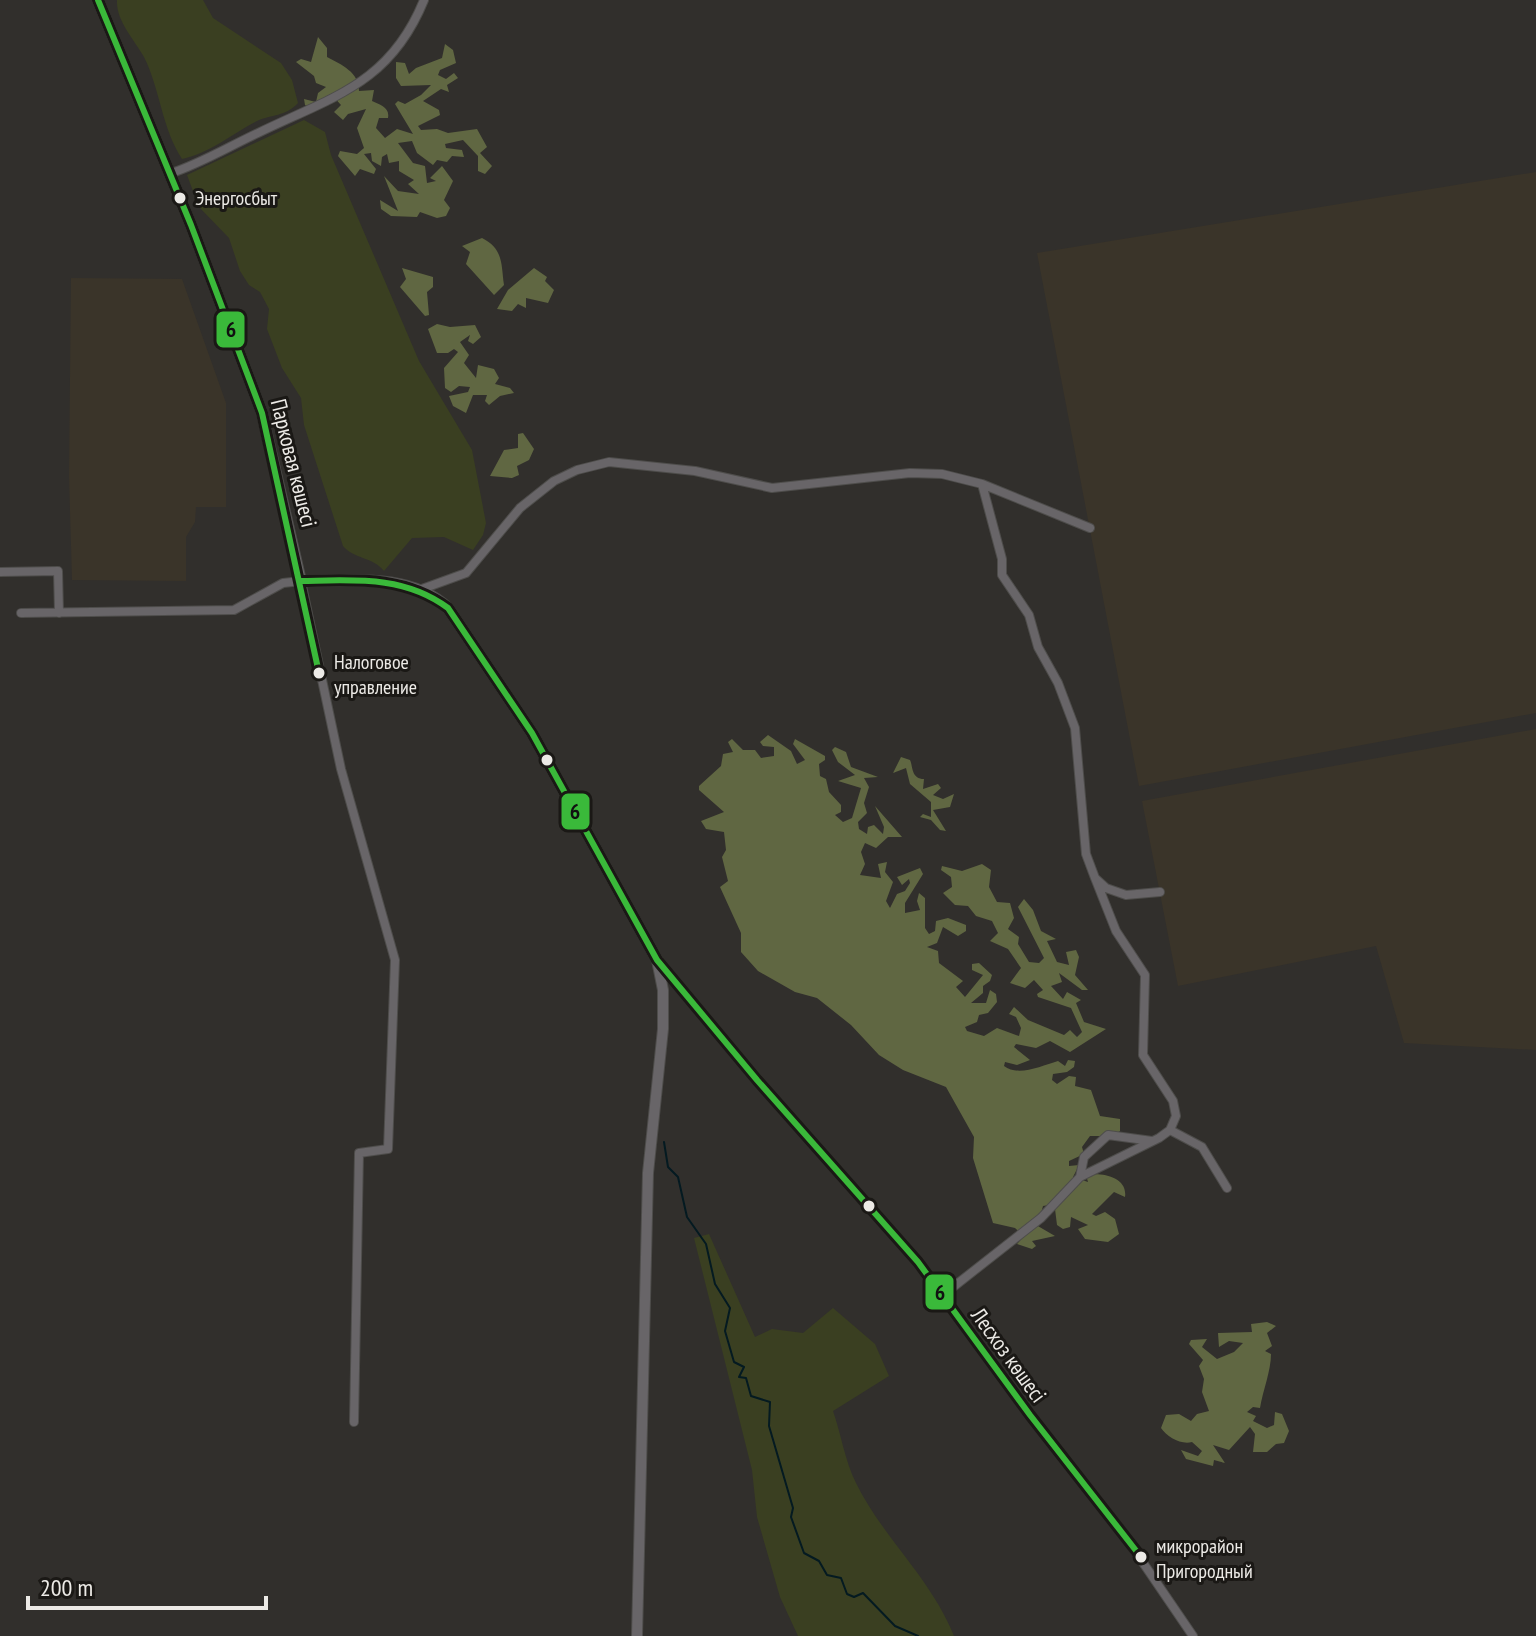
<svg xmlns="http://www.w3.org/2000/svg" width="1536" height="1636" font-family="'PT Sans Narrow',sans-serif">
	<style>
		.built { fill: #3a3429 }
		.green { fill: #3a3f21 }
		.forest { fill: #606742 }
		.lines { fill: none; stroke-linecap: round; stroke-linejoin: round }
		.stream { stroke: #041a21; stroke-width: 2 }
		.minor-casing { stroke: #4e4d4b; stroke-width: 10 }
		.tertiary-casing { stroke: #4e4d4b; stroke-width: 12 }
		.minor { stroke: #686568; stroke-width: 8 }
		.tertiary { stroke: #686568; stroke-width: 10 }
		.bus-1-casing { stroke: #1a1815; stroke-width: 12 }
		.bus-1 { stroke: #3ab93a; stroke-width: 6 }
		.bus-dot { fill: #eceae6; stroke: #1a1815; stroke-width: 3 }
		.labels { text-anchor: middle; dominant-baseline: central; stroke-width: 6; stroke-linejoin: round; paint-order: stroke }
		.bus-label { font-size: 20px; fill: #eceae6; stroke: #1a1815; text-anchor: start }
		.street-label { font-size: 22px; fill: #eceae6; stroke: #1a1815 }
		.line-badge { stroke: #1a1815; stroke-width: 3 }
		.pale-badge-label { font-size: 22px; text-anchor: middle; font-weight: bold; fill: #111 }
	</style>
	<rect width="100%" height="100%" fill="#312f2c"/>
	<path class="built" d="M1536 172V713L1139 786 1037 253Z
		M71 278 182 279 226 403V507H196L195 522 186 537V581L72 580 69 476Z
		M1536 729V1050L1404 1043 1376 946 1178 986 1142 801Z"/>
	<path class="green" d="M117 0H203L213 18 281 63 292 80 298 103C285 117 272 114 257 121 232 134 210 153 182 159 162 129 160 89 144 57 134 39 116 21 117 0Z
		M304 120 325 132 331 155 419 361 472 450 486 523 483 535 473 550 444 537 412 538 384 571C373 557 354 559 343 546L304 425 301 398 282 368 267 329 269 309 260 292 249 285 240 271 229 238 199 207 187 175Z
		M709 1234 755 1337 772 1329 803 1333 833 1308 875 1344 889 1376 833 1411C841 1434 845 1461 856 1483 883 1538 931 1578 954 1636H798L780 1597 757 1517 752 1470 694 1238Z"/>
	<path class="forest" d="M318 37 327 48V57C342 65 359 72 359 91L374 90 372 101C380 105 390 107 388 118H379L376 128 385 138 397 129 413 134 395 104 398 101 405 104 421 95 431 85 401 86 396 78V62L405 63 409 74 416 68 442 58 445 44 453 50 456 63 440 70 438 75 446 79 454 73 458 78 447 85 449 92 441 89 423 101 439 110 440 115 418 126 421 130 437 129 448 133 477 129 487 147 480 153 492 166 485 174 478 171V156L463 140 445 144 446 148 462 150 464 157 452 156 447 162 437 160 433 165 417 153 412 141 398 143 413 163 425 166 427 183 436 181 430 178 442 166 453 181 444 200 450 208 446 216 437 218 420 212 417 217 391 216 381 209 380 200 398 211 384 176 398 191 419 194 408 184 414 180 399 171V161L389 163 387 154 382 157 381 166 372 161 371 153 364 154 376 169 374 174 360 169 355 176 338 156 340 151 357 154 364 148 357 128 366 109 348 114 343 120 334 112 341 105 331 94 308 107 305 105 304 99 316 102 318 93 326 87 316 83 314 76 296 62 301 59 311 62Z
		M482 238C504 249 501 265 504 285L494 295 466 264 470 252 462 246Z
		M402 268 433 277V287L427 292 429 315 425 316 400 287 406 279Z
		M534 268 547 277 545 281 554 290 548 303 526 298V308L518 304 512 311 497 309 508 290Z
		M437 324 450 327 475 325 481 337 473 344 468 341 470 335 460 342 469 355 464 363 476 378 478 365 494 369 499 378 495 384 510 388 514 393 500 396 489 405 485 401 487 395H473L466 413 453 406 449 396 468 392 470 387 459 386 451 392 445 388 444 368 458 352 454 349 448 353H437L428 329Z
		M523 433 534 449 529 460 517 466 519 475 512 478 490 476 504 450 518 448V434Z
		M768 735 791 751 797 764 805 760 793 744 795 739 825 756V760L819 764 820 776 826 779 829 792 841 805V812L835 815 843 822 852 818 861 788 838 781 855 775 838 762 832 750 835 747 846 752 851 767 878 777 864 778 869 787 864 803 867 813 858 822 859 829 867 834 868 827 874 825 883 834 884 827 875 806 902 837H888L876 848 865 843 861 852 865 864 860 875 881 878 878 864 887 862 885 872 893 882 886 901 890 908 897 894 905 891 910 883 909 879 902 885 897 877 920 868 923 874 905 903V913L920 910 917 901 919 893 925 898V928L929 934 935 931 936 921 948 918 966 925V931L958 936 943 927 937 943 927 947 938 951 939 963 963 981 956 987 965 997 983 975 972 970V964L979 963 992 975 990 981 983 986V993L971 1003H986L990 990 996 994 997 1002 988 1013 979 1015 977 1022 965 1027 967 1031 984 1036 997 1028 1019 1036 1021 1028 1016 1017 1009 1014 1014 1007 1028 1020 1064 1035 1070 1030 1077 1037 1082 1032 1071 1008 1038 997 1037 994 1043 990 1034 980 1025 988 1010 983 1021 968 1008 949 990 941 998 933 992 921 976 916 968 906 955 905 943 893 952 887 951 877 941 870 942 866 962 871 982 864 991 870 989 887 997 902 1010 903 1014 918 1008 929 1019 937 1018 944 1029 962 1039 963 1044 958 1018 907 1024 899 1033 910 1041 931 1056 939 1047 941 1057 962 1069 965 1066 952 1076 950 1079 957 1075 975 1088 990H1082L1059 973 1062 982 1051 986 1063 999 1067 992 1081 1000 1076 1003 1084 1022 1106 1029 1070 1052 1050 1041 1036 1048 1016 1044 1014 1047 1030 1060 1017 1065 1005 1062 1004 1066C1018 1077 1041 1066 1058 1061L1065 1066 1068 1060 1075 1061 1074 1067 1067 1072 1053 1074 1052 1080 1057 1084 1069 1076 1076 1077 1075 1086 1091 1090 1100 1116 1120 1119V1131L1112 1136H1090L1082 1147 1084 1154 1069 1161V1166L1079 1165 1073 1177 1088 1182 1086 1175C1102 1172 1128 1177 1125 1197L1114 1192 1092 1214 1096 1216 1105 1212 1115 1219 1119 1234 1108 1242 1085 1239 1078 1229 1088 1225 1071 1217 1070 1227 1063 1229 1057 1225 1055 1209 1049 1205 1043 1206 1040 1217 1031 1222 1055 1236 1032 1241 1036 1246 1032 1249 1017 1244 1024 1236 1015 1228 993 1223 973 1158 974 1137 946 1087 903 1070 879 1055 851 1025 817 998 795 992 758 971 741 952V933L720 887 728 881 722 857 726 850 724 832 706 829 701 821 724 812 699 790V786L721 766 723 754 733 752 728 742 732 739 743 750H755L761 758 774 756V747L763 746 760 742Z
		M901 757 910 760C913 766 911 779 924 779L923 789 938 784 941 788 933 795 943 799 954 794 950 807 933 810 946 831 940 830 931 820 920 817 923 814 931 817V802L910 784 906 768 893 773Z
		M1267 1322 1276 1326 1267 1333 1272 1346 1265 1351 1271 1354C1271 1371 1263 1390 1260 1408L1253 1407 1247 1412 1256 1416 1253 1421 1267 1428 1274 1425 1275 1412 1282 1414 1289 1431 1284 1443 1276 1444 1267 1452H1253L1255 1434 1250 1427 1229 1450 1213 1445 1225 1463 1214 1460 1213 1466 1186 1459 1181 1450 1198 1456 1202 1451 1192 1442C1181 1445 1167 1437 1161 1428L1166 1415 1179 1414 1191 1421 1197 1414 1209 1411 1202 1392 1204 1379 1199 1366 1203 1360 1189 1344 1191 1340 1207 1339 1202 1347 1217 1359 1234 1352 1243 1343 1229 1341 1219 1347 1218 1333 1252 1332 1251 1324Z"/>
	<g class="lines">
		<path class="stream" d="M664 1142 668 1167 678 1177 687 1217 706 1244 715 1284 730 1308 725 1331 734 1362 744 1367 739 1377 746 1378 751 1396 770 1402 769 1426 793 1508 791 1517 804 1553 819 1561 827 1575 841 1578 847 1594 854 1597 863 1593 895 1626 918 1636"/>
		<defs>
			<path id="minor" d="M169 174C200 164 228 147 258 133 332 97 390 84 424 0
				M982 484 1002 559V575L1029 615 1038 647 1058 683 1075 728 1086 854 1095 878 1106 888 1126 895 1160 892
				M0 572 58 571 59 613
				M422 589 466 573 520 508 554 481 577 470 609 462 695 471 772 488 910 473 942 474 982 484 1090 528
				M21 613 234 610 283 583 301 581 341 769 395 960 388 1149 359 1153 354 1422
				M658 961 757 1080 918 1262 1030 1415 1120 1529 1193 1636
				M1170 1130 1202 1147 1227 1188
				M1080 1177 1084 1157 1108 1135 1152 1141
				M943 1295 1041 1218 1080 1177 1159 1138 1170 1130 1176 1116 1173 1101 1143 1055 1145 975 1116 931 1095 878"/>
			<path id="tertiary" d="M98 0 191 225 262 413 301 581C349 581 410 572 448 608L532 733 657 960 663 990V1029L648 1173 637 1636"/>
		</defs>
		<use href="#minor" class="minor-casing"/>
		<use href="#tertiary" class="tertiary-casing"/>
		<use href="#minor" class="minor"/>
		<use href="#tertiary" class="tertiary"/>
		<defs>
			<path id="bus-1" d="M98 0 191 225 262 413 319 673
				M301 581C353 580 404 575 448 608L532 733 657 960 757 1080 918 1262 1030 1415 1141 1557"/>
		</defs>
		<use href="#bus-1" class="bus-1-casing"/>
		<use href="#bus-1" class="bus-1"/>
	</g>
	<g class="bus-dot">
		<circle cx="180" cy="198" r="7"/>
		<circle cx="319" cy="673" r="7"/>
		<circle cx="547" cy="760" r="7"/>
		<circle cx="869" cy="1206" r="7"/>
		<circle cx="1141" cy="1557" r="7"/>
	</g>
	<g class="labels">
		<g class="bus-label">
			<text x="195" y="198">Энергосбыт</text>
			<text x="334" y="662">Налоговое<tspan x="334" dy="25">управление</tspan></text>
			<text x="1156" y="1546">микрорайон<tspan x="1156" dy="25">Пригородный</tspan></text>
		</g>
		<g class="street-label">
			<text transform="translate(294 463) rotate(76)">Парковая көшесі</text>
			<text transform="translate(1009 1355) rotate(54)">Лесхоз көшесі</text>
		</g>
	</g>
	<g class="line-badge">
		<rect x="215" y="310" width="31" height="39" rx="8" fill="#3ab93a"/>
		<rect x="560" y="792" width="31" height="39" rx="8" fill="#3ab93a"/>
		<rect x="924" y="1273" width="31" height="38" rx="8" fill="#3ab93a"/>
	</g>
	<g class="pale-badge-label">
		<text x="231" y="337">6</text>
		<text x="575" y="819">6</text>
		<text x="940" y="1300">6</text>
	</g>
	<path d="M28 1596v12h238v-12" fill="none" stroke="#eceae6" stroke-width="4"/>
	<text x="40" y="1596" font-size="24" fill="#eceae6" stroke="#1a1815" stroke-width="6" paint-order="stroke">200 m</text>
</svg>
